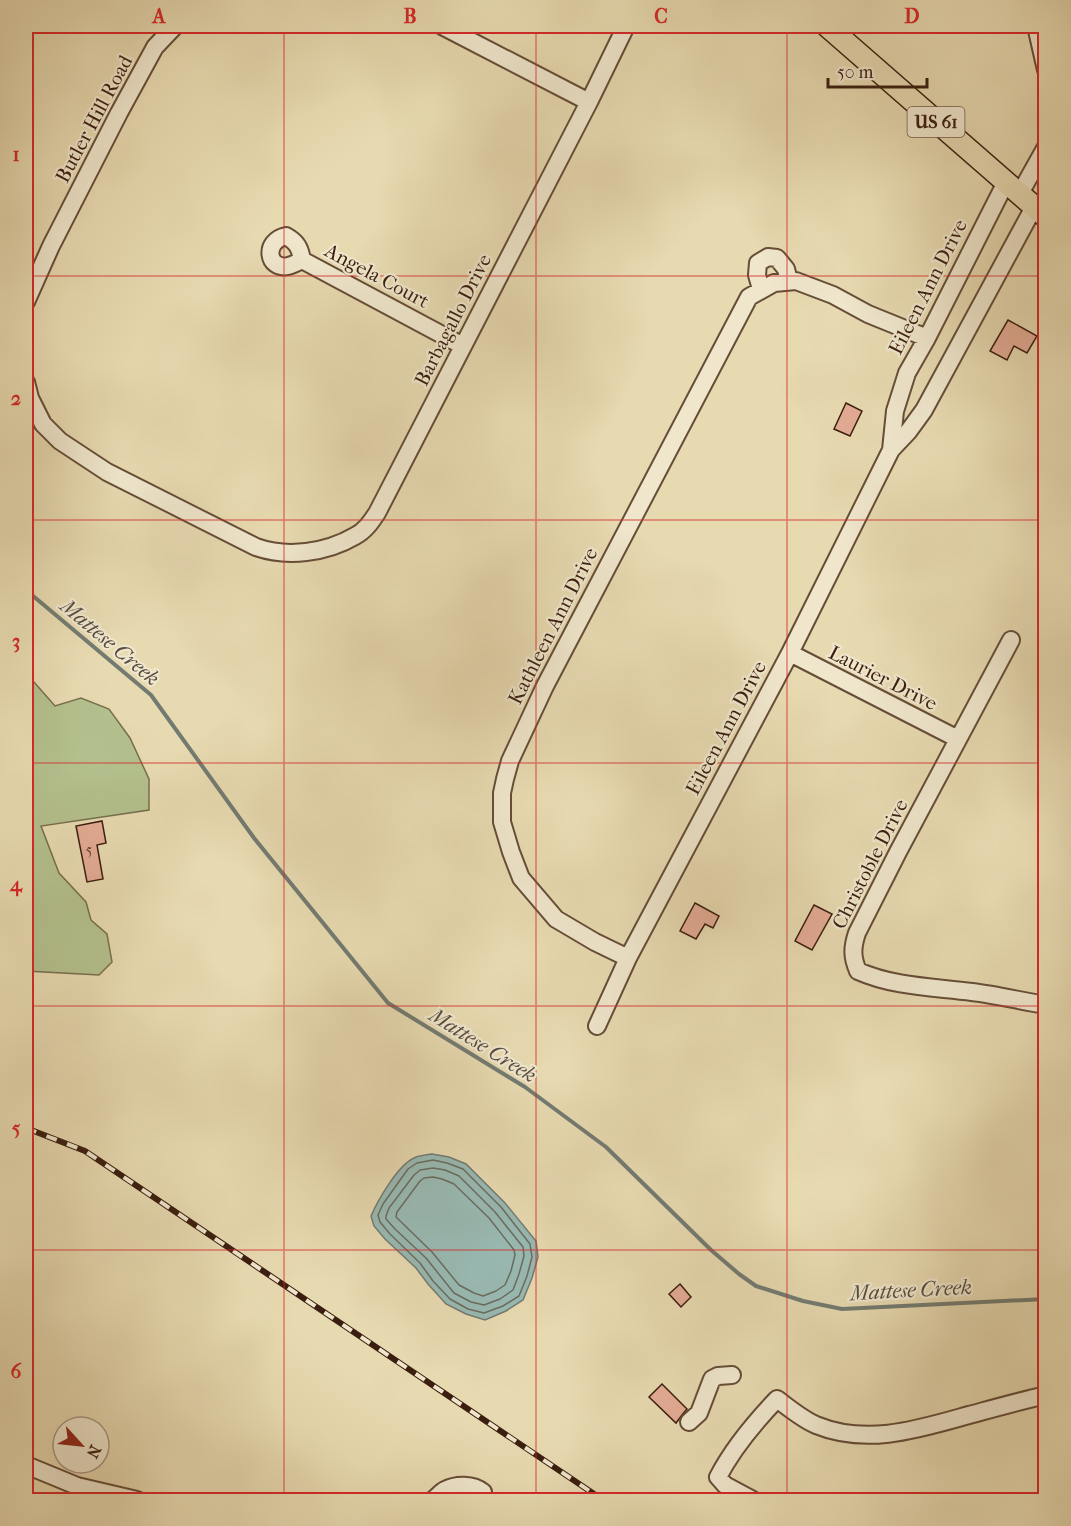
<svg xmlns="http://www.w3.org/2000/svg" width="1071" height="1526" font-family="'IM FELL French Canon',serif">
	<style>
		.green { fill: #b3c08d; stroke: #776f4e; stroke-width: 1.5 }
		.water { fill: #98b9b2; stroke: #737b71; stroke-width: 1.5 }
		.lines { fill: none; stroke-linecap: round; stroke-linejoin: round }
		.shore { stroke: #6a6c60; stroke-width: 1.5 }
		.stream { stroke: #737b71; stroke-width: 4 }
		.building { fill: #e3ab94; stroke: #3b1e0f; stroke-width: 1.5 }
		.minor-casing { stroke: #664d37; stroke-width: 20 }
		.major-casing { stroke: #3b1e0f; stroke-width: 24 }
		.minor { stroke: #efe6cc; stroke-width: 16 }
		.major { stroke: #e7d9b0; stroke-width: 21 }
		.rail-casing { stroke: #3b1e0f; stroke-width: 6 }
		.rail { stroke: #efe6cc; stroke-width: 4; stroke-dasharray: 11; stroke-linecap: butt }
		.grid { fill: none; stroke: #d62828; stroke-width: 1.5; stroke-opacity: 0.55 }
		.labels { text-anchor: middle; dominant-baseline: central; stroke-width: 4.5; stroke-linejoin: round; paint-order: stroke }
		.number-label { font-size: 16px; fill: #654130 }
		.shield { fill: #efe6cc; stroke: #715a48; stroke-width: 1.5 }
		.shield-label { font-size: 18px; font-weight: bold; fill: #3b1e0f }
		.street-label { font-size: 20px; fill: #3b1e0f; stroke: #efe6cc }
		.water-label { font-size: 21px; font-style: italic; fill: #574c40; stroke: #efe6cc }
		.neatline { fill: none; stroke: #d62828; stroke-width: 2 }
		.grid-label { font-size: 20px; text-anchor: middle; font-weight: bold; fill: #d62828 }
	</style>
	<rect width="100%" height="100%" fill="#e7d9b0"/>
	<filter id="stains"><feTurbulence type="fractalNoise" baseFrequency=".00333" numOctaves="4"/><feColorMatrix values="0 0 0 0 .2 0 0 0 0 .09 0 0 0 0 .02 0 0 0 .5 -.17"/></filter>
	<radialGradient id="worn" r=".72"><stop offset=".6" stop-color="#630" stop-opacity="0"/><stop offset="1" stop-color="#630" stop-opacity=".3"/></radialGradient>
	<path class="green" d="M26 679 33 681 55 706 81 698 109 709 130 738 149 779V810L41 826 59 873 86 902 91 920 107 934 112 962 99 975 26 971Z"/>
	<path class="water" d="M432 1154 449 1157 466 1164 505 1203 536 1241 538 1257 532 1278 523 1300 506 1311 485 1320 466 1314 446 1304 428 1284 416 1268 385 1239 374 1226 371 1216C378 1200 398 1165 414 1158 419 1155 427 1155 432 1154Z"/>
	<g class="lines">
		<path class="shore" d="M433 1160 447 1163 463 1169 501 1207 530 1244 532 1257 527 1276 519 1296 503 1306 484 1313 468 1309 450 1299 433 1281 420 1263 390 1234 380 1222 378 1215 383 1204 408 1169 417 1163Z
			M433 1168 445 1170 459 1176 495 1212 523 1247 524 1256 519 1274 513 1290 500 1299 484 1305 471 1302 454 1293 426 1258 395 1229 386 1219V1216L389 1208 414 1175 420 1170Z
			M433 1177 442 1179 454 1184 489 1218 514 1250 515 1255 511 1271 505 1285 496 1291 483 1296 474 1293 459 1285 432 1252 396 1217 397 1212 420 1181 424 1178Z"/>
		<path class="stream" d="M26 590 151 695 254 838 388 1003 525 1087 606 1147 711 1250 739 1274 756 1286 803 1301 842 1309 1046 1299"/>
	</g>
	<path class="building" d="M1008 320 1037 336 1027 353 1014 346 1007 360 990 351Z
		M846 403 862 411 850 436 834 429Z
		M102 821 106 843 97 845 103 879 87 882 76 826Z
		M695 903 719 916 713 928 705 924 696 939 680 931Z
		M814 905 832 914 812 950 795 941Z
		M680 1284 691 1297 681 1307 669 1294Z
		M662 1384 687 1409 682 1415 676 1423 649 1397Z"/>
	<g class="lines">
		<defs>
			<path id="minor" d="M442 26 589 102
				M1036 26 1046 70
				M1019 195 1046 147
				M302 260C298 262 293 265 288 266 267 270 263 241 286 236 297 242 300 248 302 260L463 346
				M761 289 757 275 758 263 768 257 777 258 786 269 789 281
				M26 302 51 246 119 113 155 47 175 26
				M26 382 30 398 43 424 60 441 107 472 256 547C287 558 326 553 355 536 365 531 371 522 377 513L589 102 626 26
				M891 450 895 411 907 373 927 338 1006 182
				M1011 640 898 852 857 933C852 948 852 957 858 971 894 987 934 987 972 992 997 995 1021 1001 1046 1005
				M790 653 958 739
				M628 958 595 942 556 919 521 878 511 852 502 822V793L505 779 510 761 545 686 749 297 774 283 796 281 833 295 868 314 927 338
				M597 1026 628 958 790 653 891 450 908 432 924 410 1034 207
				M689 1422 699 1413 712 1379 718 1376 732 1375
				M26 1465 77 1486 137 1500
				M433 1500C437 1497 441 1492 445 1490 456 1484 473 1484 483 1492L482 1500
				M753 1500 725 1485 718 1477C733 1448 754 1423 777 1399 789 1408 802 1419 816 1425 867 1446 919 1429 969 1415 995 1408 1020 1401 1046 1395"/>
			<path id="major" d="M827 26 1046 217"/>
		</defs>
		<use href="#minor" class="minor-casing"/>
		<use href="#major" class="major-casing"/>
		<use href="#minor" class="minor"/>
		<use href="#major" class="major"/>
		<defs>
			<path id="rail" d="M26 1128 85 1151 603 1500"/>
		</defs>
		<use href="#rail" class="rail-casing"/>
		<use href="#rail" class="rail"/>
	</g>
	<path class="grid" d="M284 26V1500M536 26V1500M787 26V1500M26 276H1046M26 520H1046M26 763H1046M26 1006H1046M26 1250H1046"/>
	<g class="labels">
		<g class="number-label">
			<text x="89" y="849">5</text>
		</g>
		<rect class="shield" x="907.5" y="107" width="57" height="30" rx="4.5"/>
		<g class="shield-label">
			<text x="936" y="122">US 61</text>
		</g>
		<g class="street-label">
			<text transform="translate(94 119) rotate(-62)">Butler Hill Road</text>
			<text transform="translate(377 276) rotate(28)">Angela Court</text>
			<text transform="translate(928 287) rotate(-63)">Eileen Ann Drive</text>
			<text transform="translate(453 320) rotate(-63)">Barbagallo Drive</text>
			<text transform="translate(553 626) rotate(-63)">Kathleen Ann Drive</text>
			<text transform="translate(883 678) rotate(27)">Laurier Drive</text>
			<text transform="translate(726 728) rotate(-62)">Eileen Ann Drive</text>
			<text transform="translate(870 864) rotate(-63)">Christoble Drive</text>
		</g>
		<g class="water-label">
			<text transform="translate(110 642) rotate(40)">Mattese Creek</text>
			<text transform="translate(483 1045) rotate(32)">Mattese Creek</text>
			<text transform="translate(911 1290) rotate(-3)">Mattese Creek</text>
		</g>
	</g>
	<rect width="1071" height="1526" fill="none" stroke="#e7d9b0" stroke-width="66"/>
	<g transform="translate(81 1445) rotate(117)"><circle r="28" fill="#efe6cc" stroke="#a79680" stroke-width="1.5"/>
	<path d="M0-4.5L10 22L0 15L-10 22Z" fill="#8f2418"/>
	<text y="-9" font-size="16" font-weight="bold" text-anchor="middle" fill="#3b1e0f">N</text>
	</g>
	<path d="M828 78v9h99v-9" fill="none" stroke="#3b1e0f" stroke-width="3"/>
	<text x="837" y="78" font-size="18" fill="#3b1e0f" stroke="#efe6cc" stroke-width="4.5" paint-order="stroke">50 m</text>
	<rect x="33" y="33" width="1005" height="1460" class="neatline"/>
	<g class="grid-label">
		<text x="159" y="23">A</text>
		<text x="410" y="23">B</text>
		<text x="661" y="23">C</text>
		<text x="912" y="23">D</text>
		<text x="16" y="161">1</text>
		<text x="16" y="405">2</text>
		<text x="16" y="648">3</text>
		<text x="16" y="891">4</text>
		<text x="16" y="1135">5</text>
		<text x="16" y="1378">6</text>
	</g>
	<rect width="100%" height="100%" filter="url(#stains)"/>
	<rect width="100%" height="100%" fill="url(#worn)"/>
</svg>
